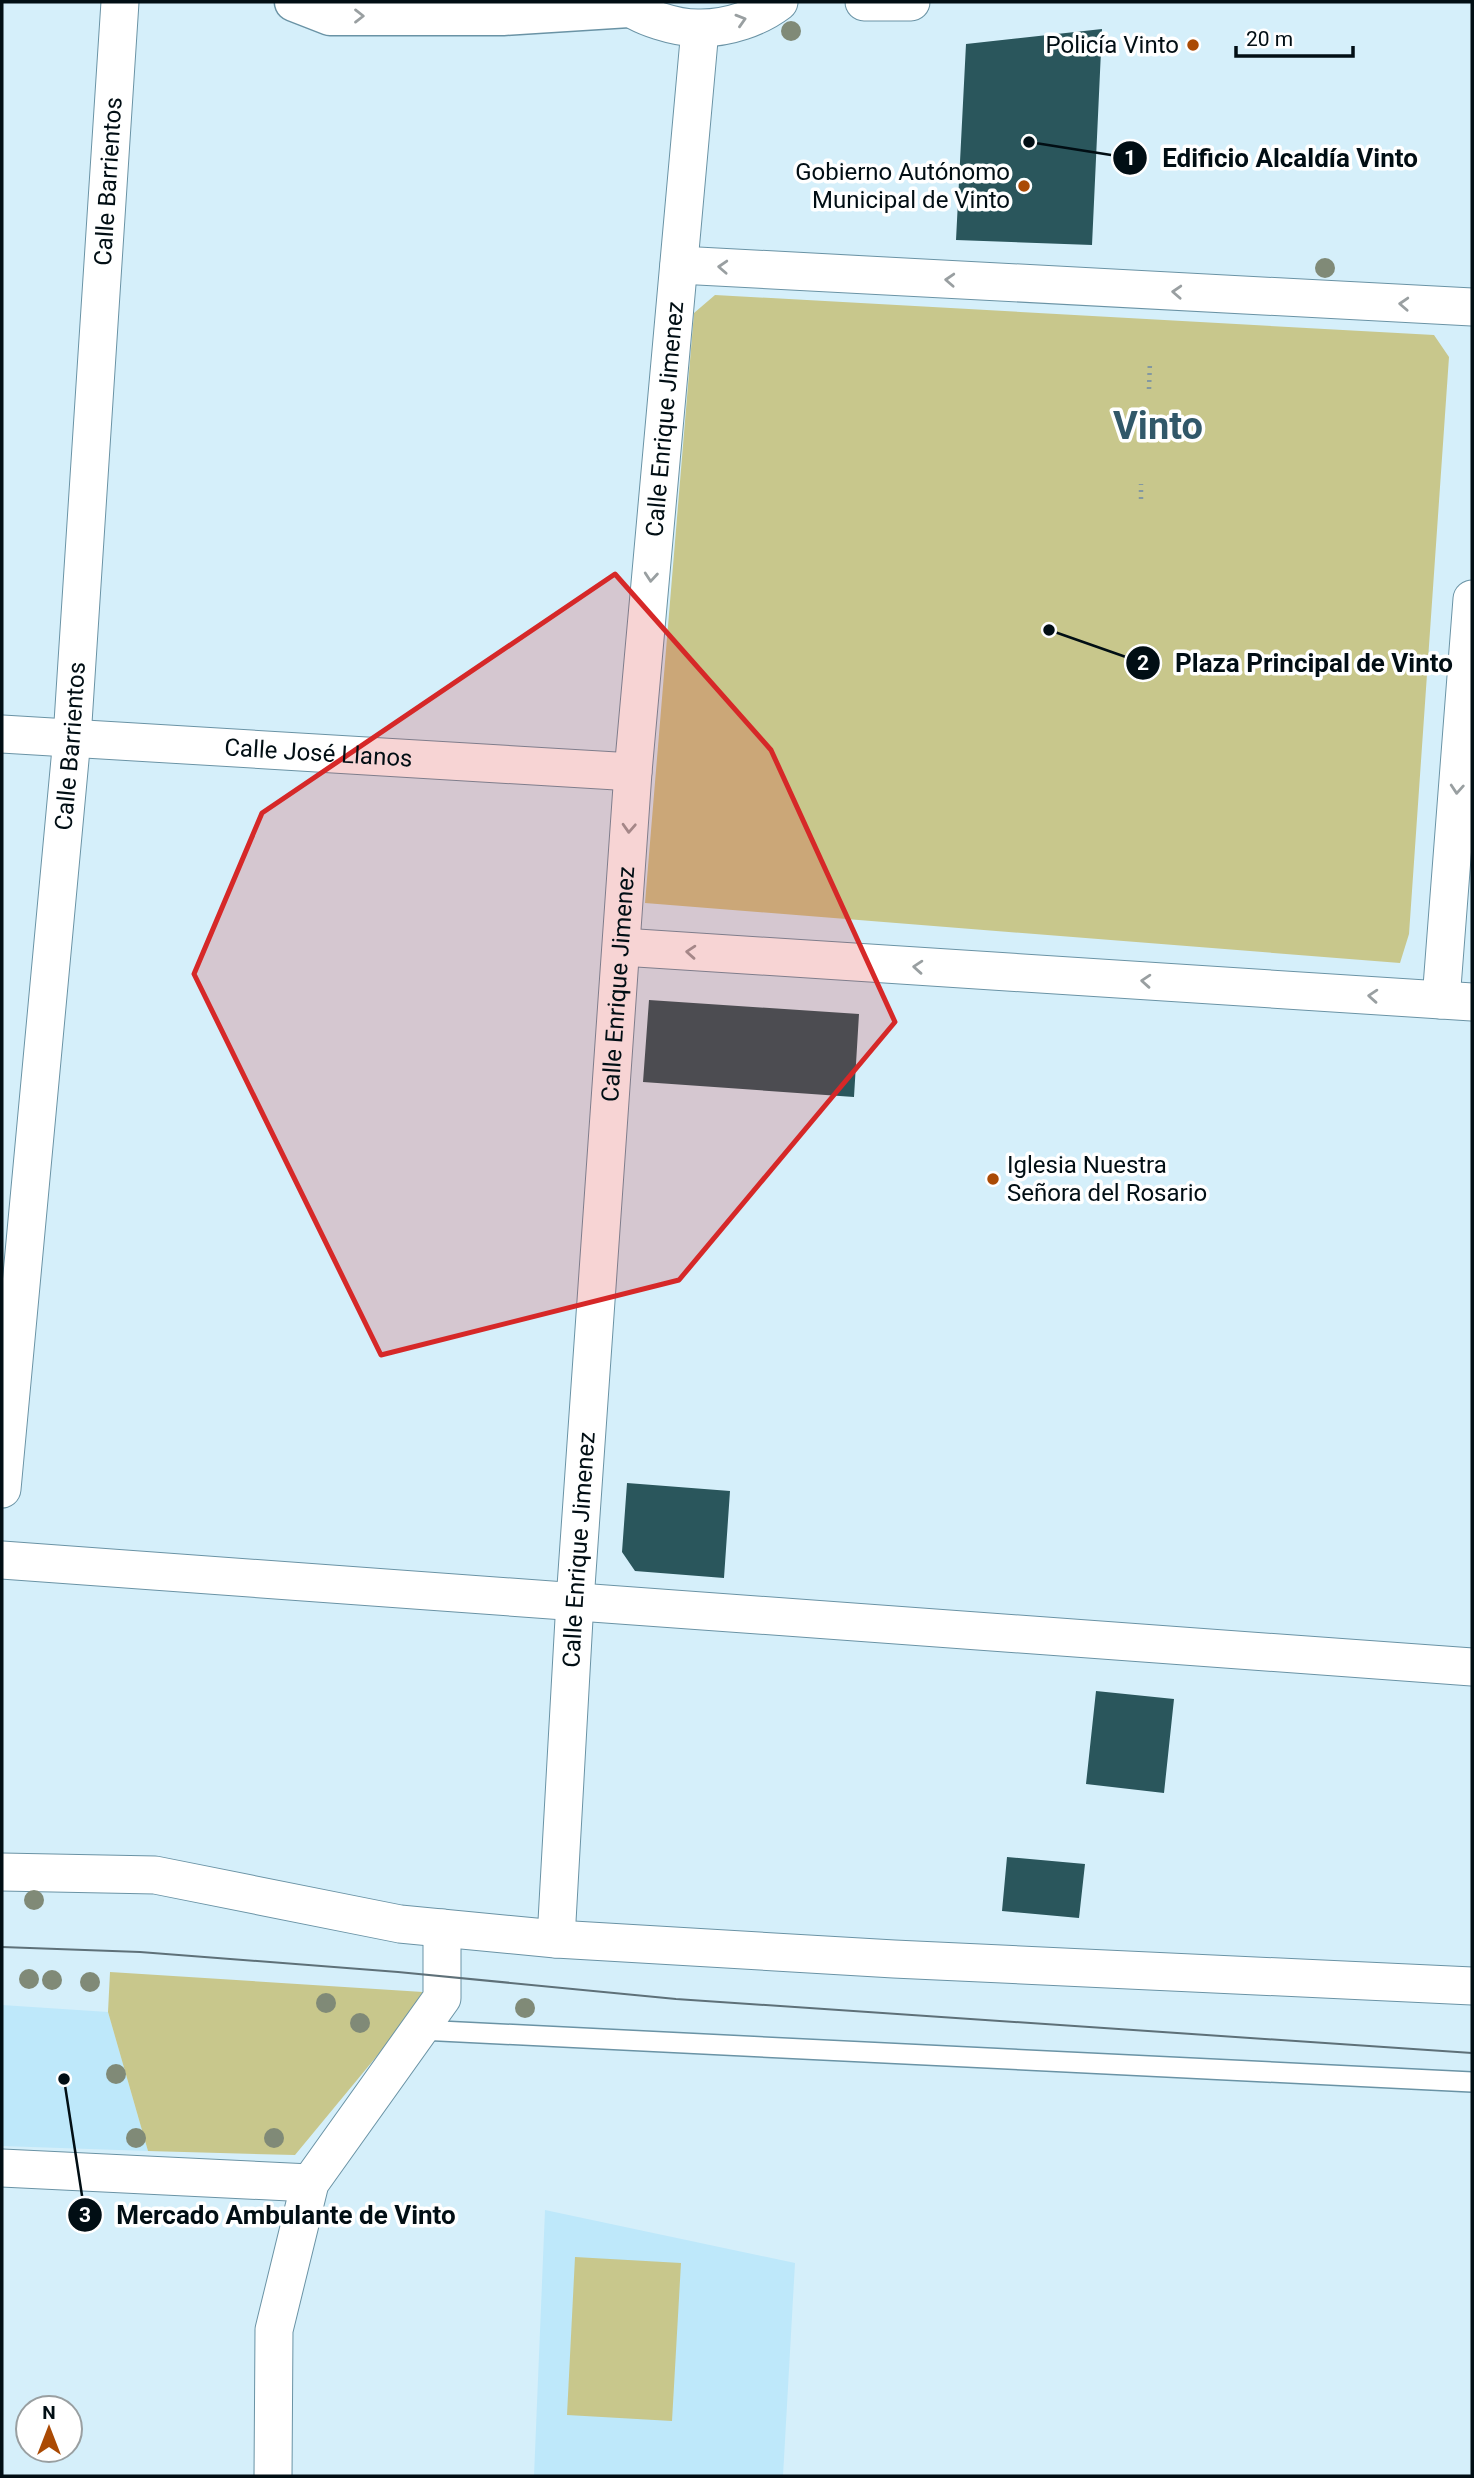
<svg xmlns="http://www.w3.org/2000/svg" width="1474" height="2478" font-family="Roboto,sans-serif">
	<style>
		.built { fill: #bee8fa }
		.green { fill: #c8c78c }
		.building { fill: #2a565c }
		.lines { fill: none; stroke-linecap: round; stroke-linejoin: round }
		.service-casing { stroke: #6a93a5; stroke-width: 22 }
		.minor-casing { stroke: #6a93a5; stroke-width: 39 }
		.trunk-casing { stroke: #6a93a5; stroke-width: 41 }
		.path { stroke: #8398a1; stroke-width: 4.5; stroke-dasharray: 2 5; stroke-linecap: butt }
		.service { stroke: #fff; stroke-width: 19 }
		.minor { stroke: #fff; stroke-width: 37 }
		.trunk { stroke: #fff; stroke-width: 38 }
		.tram { stroke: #5e7078; stroke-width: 2 }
		.tree { fill: #808a77 }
		.oneway { stroke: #999fa1 }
		.marked { fill: #d62828; fill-opacity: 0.2; stroke: #d62828; stroke-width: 5; stroke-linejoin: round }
		.poi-dot { fill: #aa4a04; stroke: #fff; stroke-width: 2.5 }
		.labels { text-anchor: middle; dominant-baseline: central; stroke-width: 7; stroke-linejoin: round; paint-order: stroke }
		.poi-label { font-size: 24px; fill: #010e14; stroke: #fff; text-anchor: end }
		.street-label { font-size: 24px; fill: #010e14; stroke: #fff }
		.town-label { font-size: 38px; font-weight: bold; fill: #315869; stroke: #fff }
		.leader { fill: none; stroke: #010e14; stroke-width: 2.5 }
		.callout-dot { fill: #010e14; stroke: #fff; stroke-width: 2.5 }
		.mark-label { font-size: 21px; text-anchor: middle; font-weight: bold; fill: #fff }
		.callout-label { font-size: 26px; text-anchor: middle; font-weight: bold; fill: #010e14; stroke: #fff; stroke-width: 7; stroke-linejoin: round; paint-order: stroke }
	</style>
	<rect width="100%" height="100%" fill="#d5effa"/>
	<path class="built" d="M2 2005 108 2012 148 2151 2 2146Z
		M545 2210 795 2263 783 2476H534Z"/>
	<path class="green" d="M715 295 1434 335 1449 357 1409 934 1400 963 645 903 694 313Z
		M110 1972 423 1992 400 2028 295 2155 148 2151 108 2012Z
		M575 2257 681 2263 672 2421 567 2415Z"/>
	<path class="building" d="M1102 29 1092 245 956 240 966 44Z
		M649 1000 859 1014 854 1097 643 1082Z
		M627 1483 730 1491 724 1578 635 1571 622 1552Z
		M1096 1691 1174 1699 1164 1793 1086 1784Z
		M1007 1857 1085 1864 1079 1918 1002 1911Z"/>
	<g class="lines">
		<defs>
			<path id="service" d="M420 2030 1472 2082"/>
			<g id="minor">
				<path d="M623 2C638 17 679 29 701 28 728 28 758 18 779 2"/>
				<path d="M864 2H911"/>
				<path d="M679 265 1472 307"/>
				<path id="s1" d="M2 734 633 772"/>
				<path d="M622 947 1472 1002"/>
				<path d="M1441 1000 1472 599"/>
				<path id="s2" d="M2 1489 72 738 120 2"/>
				<path d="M2 1560 1472 1667"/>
				<path d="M2 1872 155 1875 400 1924 556 1939 894 1959 1472 1986"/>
				<path id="s3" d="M556 1939 575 1601 633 772 700 29"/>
				<path d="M2 2168 310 2183"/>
				<path d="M273 2476 274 2330 310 2183 442 1998V1928"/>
			</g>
			<path id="trunk" d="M294 2 330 16H503L629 8"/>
		</defs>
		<use href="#service" class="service-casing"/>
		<use href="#minor" class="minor-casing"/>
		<use href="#trunk" class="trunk-casing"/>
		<path class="path" d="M1149 389 1150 361
			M1141 499V484"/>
		<use href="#service" class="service"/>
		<use href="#minor" class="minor"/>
		<use href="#trunk" class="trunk"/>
		<path class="tram" d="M2 1947 140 1952 398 1972 676 1999 1472 2053"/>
	</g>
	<g class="tree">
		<circle cx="791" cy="31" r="10"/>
		<circle cx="1325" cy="268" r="10"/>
		<circle cx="34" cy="1900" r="10"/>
		<circle cx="29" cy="1979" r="10"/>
		<circle cx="52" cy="1980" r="10"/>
		<circle cx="90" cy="1982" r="10"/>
		<circle cx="326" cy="2003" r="10"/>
		<circle cx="525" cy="2008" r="10"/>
		<circle cx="360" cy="2023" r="10"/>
		<circle cx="116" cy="2074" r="10"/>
		<circle cx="136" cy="2138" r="10"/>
		<circle cx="274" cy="2138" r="10"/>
	</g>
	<defs><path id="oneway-chevron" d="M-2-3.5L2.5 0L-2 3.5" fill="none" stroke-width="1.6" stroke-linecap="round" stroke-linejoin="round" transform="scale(1.75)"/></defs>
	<g class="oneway">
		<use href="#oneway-chevron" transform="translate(359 16)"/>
		<use href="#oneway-chevron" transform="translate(741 20) rotate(-17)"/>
		<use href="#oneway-chevron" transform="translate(723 267) rotate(-177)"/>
		<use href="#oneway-chevron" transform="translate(950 280) rotate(-177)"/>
		<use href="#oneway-chevron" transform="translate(1177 292) rotate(-177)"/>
		<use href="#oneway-chevron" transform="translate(1404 304) rotate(-177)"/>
		<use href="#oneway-chevron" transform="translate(651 577) rotate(95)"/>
		<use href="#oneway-chevron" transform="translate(1457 789) rotate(94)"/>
		<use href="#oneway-chevron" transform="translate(629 828) rotate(93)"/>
		<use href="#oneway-chevron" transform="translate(691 952) rotate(-176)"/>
		<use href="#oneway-chevron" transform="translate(918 967) rotate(-176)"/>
		<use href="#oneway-chevron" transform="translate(1146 981) rotate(-176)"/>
		<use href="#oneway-chevron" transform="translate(1373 996) rotate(-176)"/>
	</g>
	<path class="marked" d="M615 574 771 750 895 1022 679 1280 381 1355 194 974 262 813Z"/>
	<g class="poi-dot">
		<circle cx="1193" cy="45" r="7"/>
		<circle cx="1024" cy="186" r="7"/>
		<circle cx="993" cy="1179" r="7"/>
	</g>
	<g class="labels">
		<g class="poi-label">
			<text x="1179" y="45">Policía Vinto</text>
			<text x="1010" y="172">Gobierno Autónomo<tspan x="1010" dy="28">Municipal de Vinto</tspan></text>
			<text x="1007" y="1165" text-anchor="start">Iglesia Nuestra<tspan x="1007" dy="28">Señora del Rosario</tspan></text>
		</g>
		<g class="street-label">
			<text stroke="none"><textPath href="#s2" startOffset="1312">Calle Barrientos</textPath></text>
			<text stroke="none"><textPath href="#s3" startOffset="1524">Calle Enrique Jimenez</textPath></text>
			<text stroke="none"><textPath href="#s2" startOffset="746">Calle Barrientos</textPath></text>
			<text stroke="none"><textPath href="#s1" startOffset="317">Calle José Llanos</textPath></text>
			<text stroke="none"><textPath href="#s3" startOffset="957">Calle Enrique Jimenez</textPath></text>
			<text stroke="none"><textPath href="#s3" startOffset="390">Calle Enrique Jimenez</textPath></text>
		</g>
		<g class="town-label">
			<text x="1158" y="426">Vinto</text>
		</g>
	</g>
	<path class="leader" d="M1029 142L1130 158M1049 630L1143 663M64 2079L85 2215"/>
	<g class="callout-dot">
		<circle cx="1029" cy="142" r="7"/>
		<circle cx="1049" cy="630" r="7"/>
		<circle cx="64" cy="2079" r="7"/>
		<circle cx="1130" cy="158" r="18"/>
		<circle cx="1143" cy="663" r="18"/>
		<circle cx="85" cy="2215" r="18"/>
	</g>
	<g class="mark-label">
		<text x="1130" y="165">1</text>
		<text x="1143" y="670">2</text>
		<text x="85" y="2222">3</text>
	</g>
	<g class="callout-label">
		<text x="1290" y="167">Edificio Alcaldía Vinto</text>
		<text x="1314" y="672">Plaza Principal de Vinto</text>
		<text x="286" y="2224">Mercado Ambulante de Vinto</text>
	</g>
	<rect width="1474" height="2478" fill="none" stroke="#010e14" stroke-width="7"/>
	<g transform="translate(49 2429)"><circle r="33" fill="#ffffff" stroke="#999fa1" stroke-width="2"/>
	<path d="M0-5L12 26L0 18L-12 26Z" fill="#aa4a04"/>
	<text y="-10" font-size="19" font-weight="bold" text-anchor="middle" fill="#010e14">N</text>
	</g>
	<path d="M1236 46v10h117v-10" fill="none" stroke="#010e14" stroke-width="3.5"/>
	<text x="1246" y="46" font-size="21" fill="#010e14" stroke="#ffffff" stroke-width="5" paint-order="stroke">20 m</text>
</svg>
